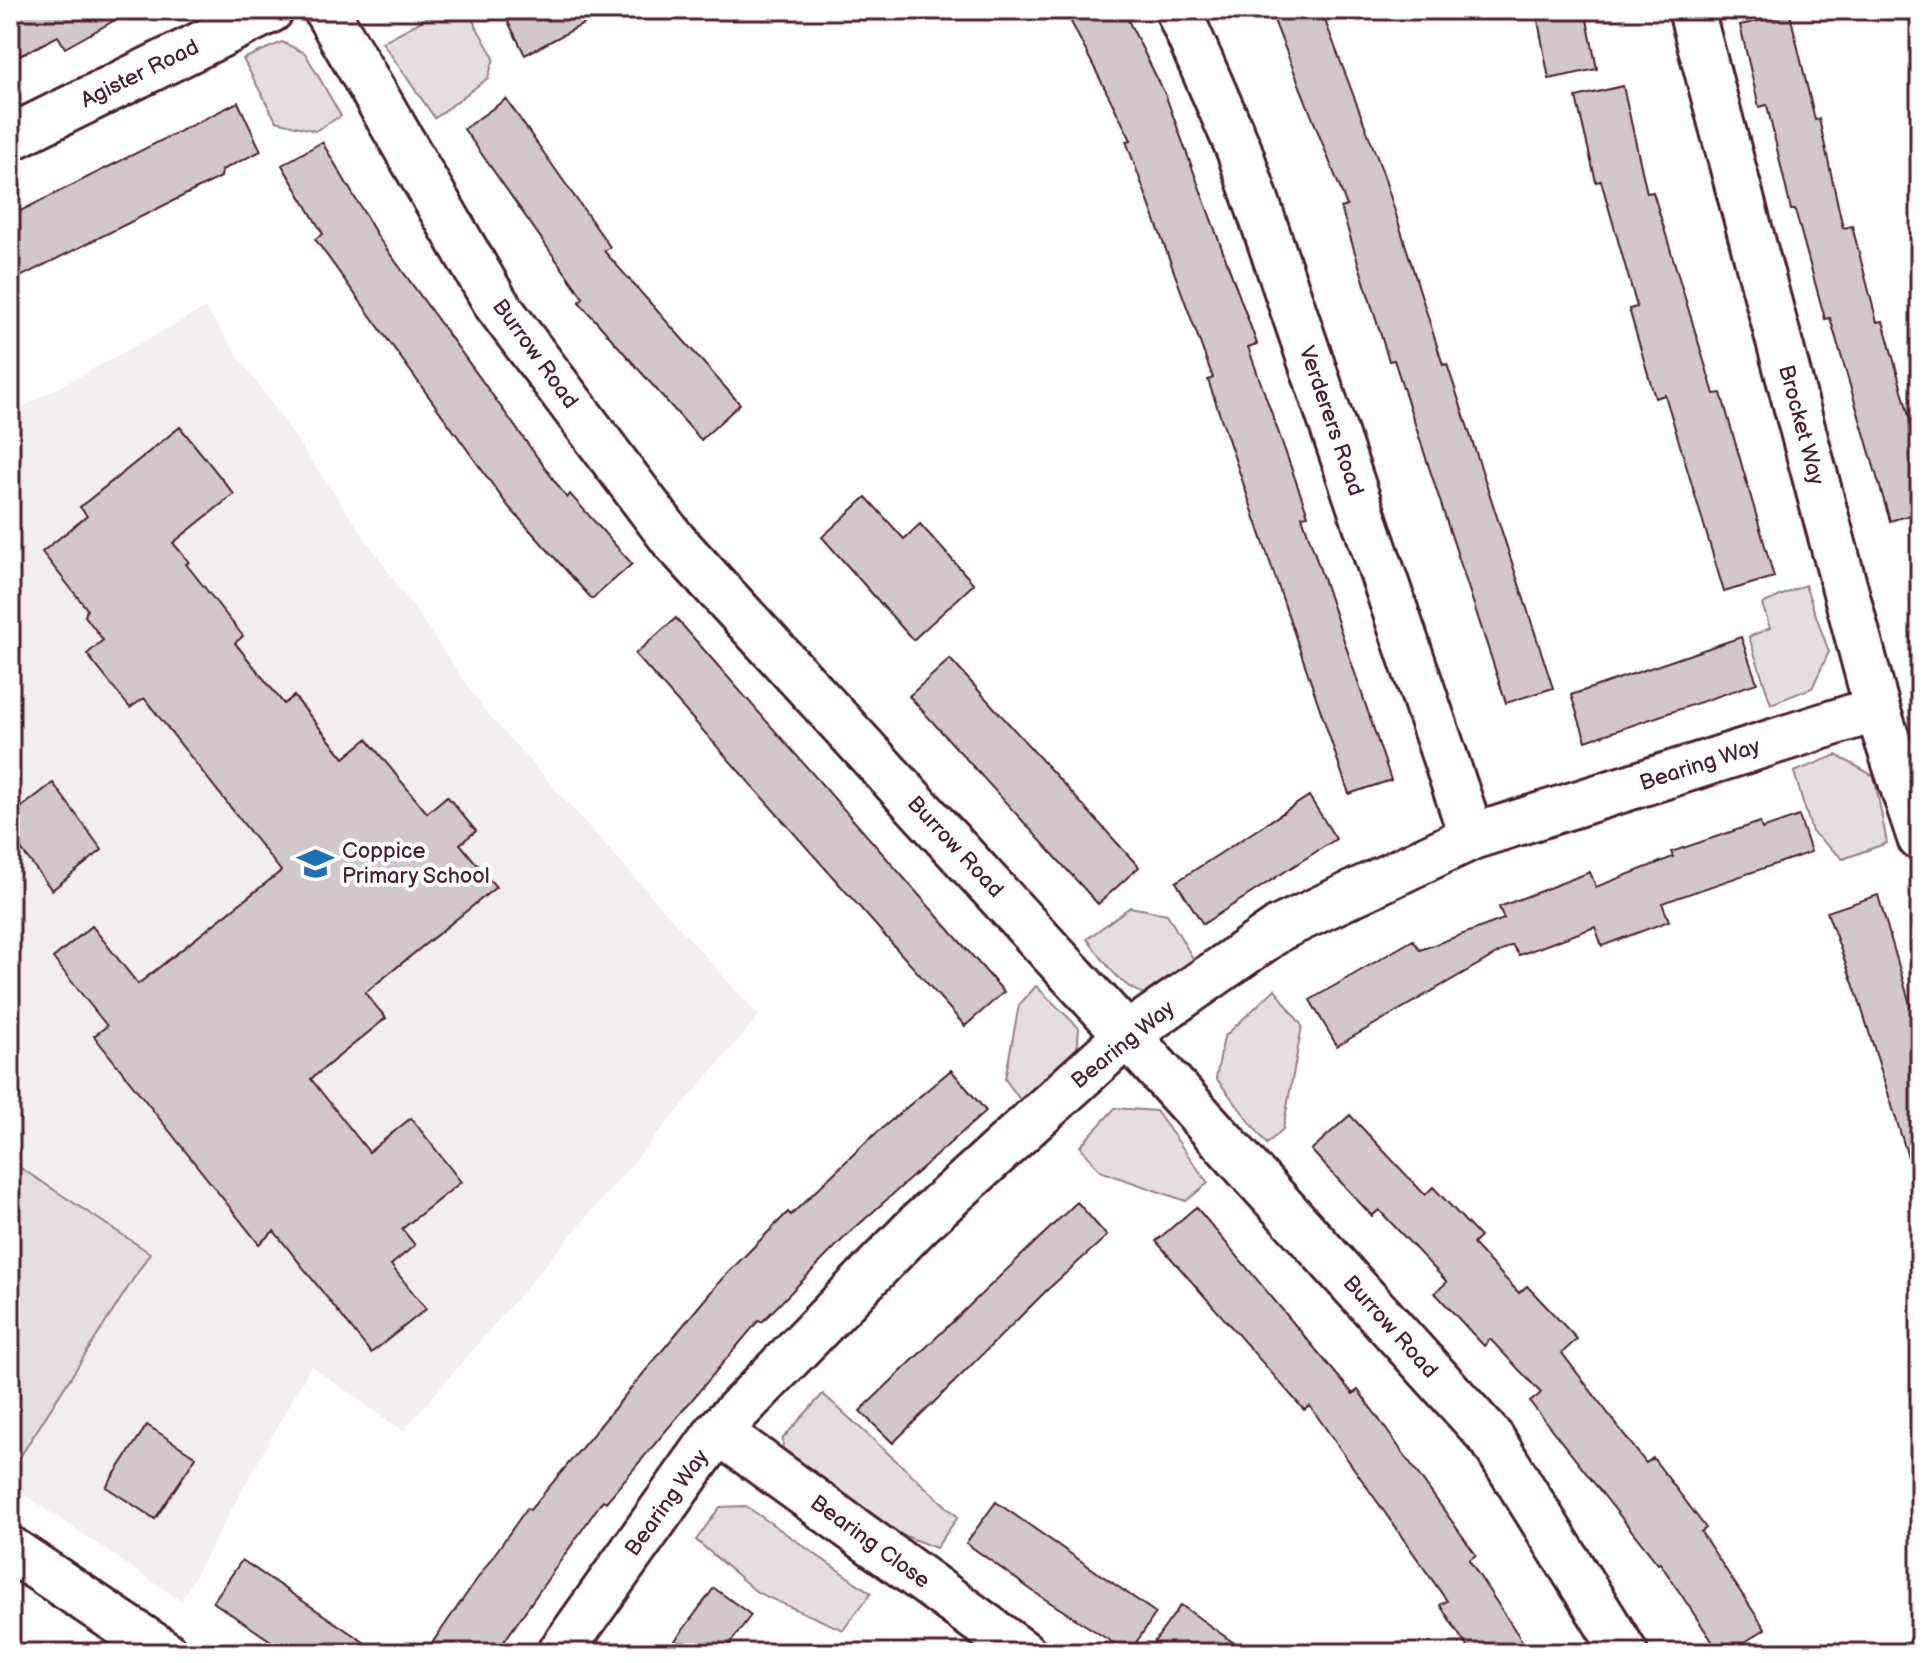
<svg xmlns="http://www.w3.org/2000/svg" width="1930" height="1663" font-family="'Balsamiq Sans',sans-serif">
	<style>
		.built { fill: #f2eeef }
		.green { fill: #e5dee0; stroke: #987e86; stroke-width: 2 }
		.building { fill: #d2c7cb; stroke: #4a1f2b; stroke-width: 2 }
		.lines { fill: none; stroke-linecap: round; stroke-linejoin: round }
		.minor-casing { stroke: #4a1f2b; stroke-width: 50 }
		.minor { stroke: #fff; stroke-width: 44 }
		.labels { text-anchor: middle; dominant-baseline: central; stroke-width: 8; stroke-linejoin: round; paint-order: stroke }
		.street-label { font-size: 22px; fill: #4a1f2b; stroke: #fff }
		.poi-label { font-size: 22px; fill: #4a1f2b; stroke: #fff; text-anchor: start }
	</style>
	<rect width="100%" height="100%" fill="#fff"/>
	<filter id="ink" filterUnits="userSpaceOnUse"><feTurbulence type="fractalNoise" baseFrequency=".0125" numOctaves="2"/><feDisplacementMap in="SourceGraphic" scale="16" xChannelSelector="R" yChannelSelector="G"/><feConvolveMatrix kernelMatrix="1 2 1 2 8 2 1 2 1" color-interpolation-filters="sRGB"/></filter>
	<g filter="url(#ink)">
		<path class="built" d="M205 308 486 712 759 1016 403 1431 311 1366 181 1601 10 1485V414Z"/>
		<path class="green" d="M442 10H467L494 58 488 78 435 118 382 42Z
			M282 42 305 53 341 116 315 131 276 121 243 59Z
			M1805 585 1829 652 1812 688 1771 704 1749 637 1770 628 1762 604Z
			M1836 755 1874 776 1887 843 1843 859 1812 832 1794 772Z
			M1130 907 1167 914 1195 962C1184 971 1168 990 1154 993 1127 1000 1101 956 1087 939Z
			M1036 986 1079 1028 1076 1067 1026 1108 1005 1079 1019 1005Z
			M1275 989 1302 1026 1283 1129 1267 1144 1216 1078 1224 1037Z
			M1115 1108 1156 1111 1208 1183 1186 1201 1100 1171 1080 1146Z
			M10 1161 150 1253 11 1471H10Z
			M823 1394 958 1517 936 1548 869 1522 782 1461 783 1438Z
			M746 1506 871 1593 843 1630 758 1593 696 1540 720 1507Z"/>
		<path class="building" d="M10 10H133L65 48 58 36 10 61Z
			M502 10H610L525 55Z
			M1065 10H1123L1165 94 1257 344 1248 347 1308 515 1302 516 1391 780 1349 794 1208 380 1213 378 1126 141 1131 140Z
			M1270 10H1321L1383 173 1443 365 1447 364 1553 688 1506 703 1394 360 1389 361 1341 208 1347 206Z
			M1536 10H1585L1597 69 1549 79Z
			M1790 14 1815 120 1819 119 1843 228 1852 226 1877 322 1883 321 1911 423 1915 422 1920 440V512L1890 521 1830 318 1825 319 1795 210H1791L1767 105 1759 107 1740 25Z
			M1623 86 1647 193 1653 192 1714 394 1721 393 1774 577 1724 592 1665 395 1655 398 1629 309 1637 307 1601 181 1596 182 1576 97Z
			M506 99 610 247 604 251 740 404 701 440 579 302 583 298 464 129Z
			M238 102 261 151 222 170 221 177 10 282V216Z
			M322 142 380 240 567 498 570 494 632 564 592 599 508 506 315 239 323 234 282 165Z
			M180 427 234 494 173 543 189 562 186 564 243 636 235 643 284 704 294 696 344 758 367 739 427 813 447 796 476 831 460 844 496 887 365 993 386 1018 311 1079 369 1152 411 1118 461 1182 402 1229 415 1245 391 1265 426 1309 371 1353 274 1231 259 1244 94 1036 107 1026 53 958 92 926 138 984 281 871 144 698 130 708 87 654 103 640 85 616 87 609 42 552 87 516 80 507Z
			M866 497 904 539 920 524 974 584 913 640 822 537Z
			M676 618 1004 992 965 1026 635 654Z
			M1741 637 1757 683 1586 741 1571 695Z
			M950 659 1139 867 1098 904 909 696Z
			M53 783 102 850 52 890 10 835V816Z
			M1309 796 1336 839 1203 924 1176 882Z
			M1799 816 1811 852 1662 903 1669 921 1602 946 1595 927 1519 955 1512 945 1337 1046 1310 1000 1413 940 1420 950 1504 919 1499 907 1590 872 1596 887 1673 857 1671 852 1760 822 1762 829Z
			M1878 895 1920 1038V1169L1912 1170 1859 1000 1827 912Z
			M951 1070 986 1111 846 1236 762 1322 759 1320 606 1502 603 1500 496 1653H425L527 1508 530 1510 720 1281 788 1212 791 1215 867 1141Z
			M1350 1115 1425 1195 1433 1187 1480 1237 1473 1244 1519 1293 1527 1286 1577 1339 1562 1353 1646 1463 1653 1458 1706 1528 1701 1532 1765 1629 1728 1653H1720L1660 1563 1658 1564 1530 1402 1541 1393 1490 1339 1484 1346 1435 1293 1447 1282 1379 1210 1372 1216 1311 1150Z
			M1077 1202 1107 1236 1046 1291 893 1443 860 1411Z
			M1196 1207 1353 1394 1358 1390 1476 1555 1469 1560 1530 1653H1471L1440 1605 1447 1601 1310 1406 1304 1410 1156 1241Z
			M147 1425 196 1457 155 1519 106 1487Z
			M996 1502 1156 1613 1129 1653 1037 1594 966 1543Z
			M242 1560 380 1653H289L213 1602Z
			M714 1588 751 1615 723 1653H666Z
			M1181 1605 1248 1653H1146Z"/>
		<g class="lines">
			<defs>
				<path id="minor" d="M326 10 497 305 674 541 1127 1035 1492 1439 1625 1653
					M1178 10 1239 150 1472 837
					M1691 10 1877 709 1920 838
					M10 138 271 10
					M718 1431 1023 1653
					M10 1549 165 1653
					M560 1653 718 1431 919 1224 1127 1035 1280 928 1472 837 1877 709"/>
			</defs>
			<use href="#minor" class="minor-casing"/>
			<use href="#minor" class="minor"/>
		</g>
	</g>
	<defs>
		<symbol id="school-bare" viewBox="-9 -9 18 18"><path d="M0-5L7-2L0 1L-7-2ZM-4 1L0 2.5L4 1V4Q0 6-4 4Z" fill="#1f6fb2" stroke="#fff" stroke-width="2.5" paint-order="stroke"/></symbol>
	</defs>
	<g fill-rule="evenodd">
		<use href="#school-bare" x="290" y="838" width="51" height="51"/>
	</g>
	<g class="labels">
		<g class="street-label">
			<text transform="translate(140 74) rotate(-26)">Agister Road</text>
			<text transform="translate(535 354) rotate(54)">Burrow Road</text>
			<text transform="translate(1331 421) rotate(71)">Verderers Road</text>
			<text transform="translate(1801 425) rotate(75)">Brocket Way</text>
			<text transform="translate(1700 765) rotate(-18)">Bearing Way</text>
			<text transform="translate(955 847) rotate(47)">Burrow Road</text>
			<text transform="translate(1123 1045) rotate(-39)">Bearing Way</text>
			<text transform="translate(1390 1327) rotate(48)">Burrow Road</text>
			<text transform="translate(667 1503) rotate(-54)">Bearing Way</text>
			<text transform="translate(870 1542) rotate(36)">Bearing Close</text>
		</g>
		<g class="poi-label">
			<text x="342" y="851">Coppice<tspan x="342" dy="25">Primary School</tspan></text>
		</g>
	</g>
	<rect width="1930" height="1663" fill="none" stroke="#fff" stroke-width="40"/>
	<rect x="20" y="20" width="1890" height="1623" fill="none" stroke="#4a1f2b" stroke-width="3" filter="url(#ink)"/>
</svg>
